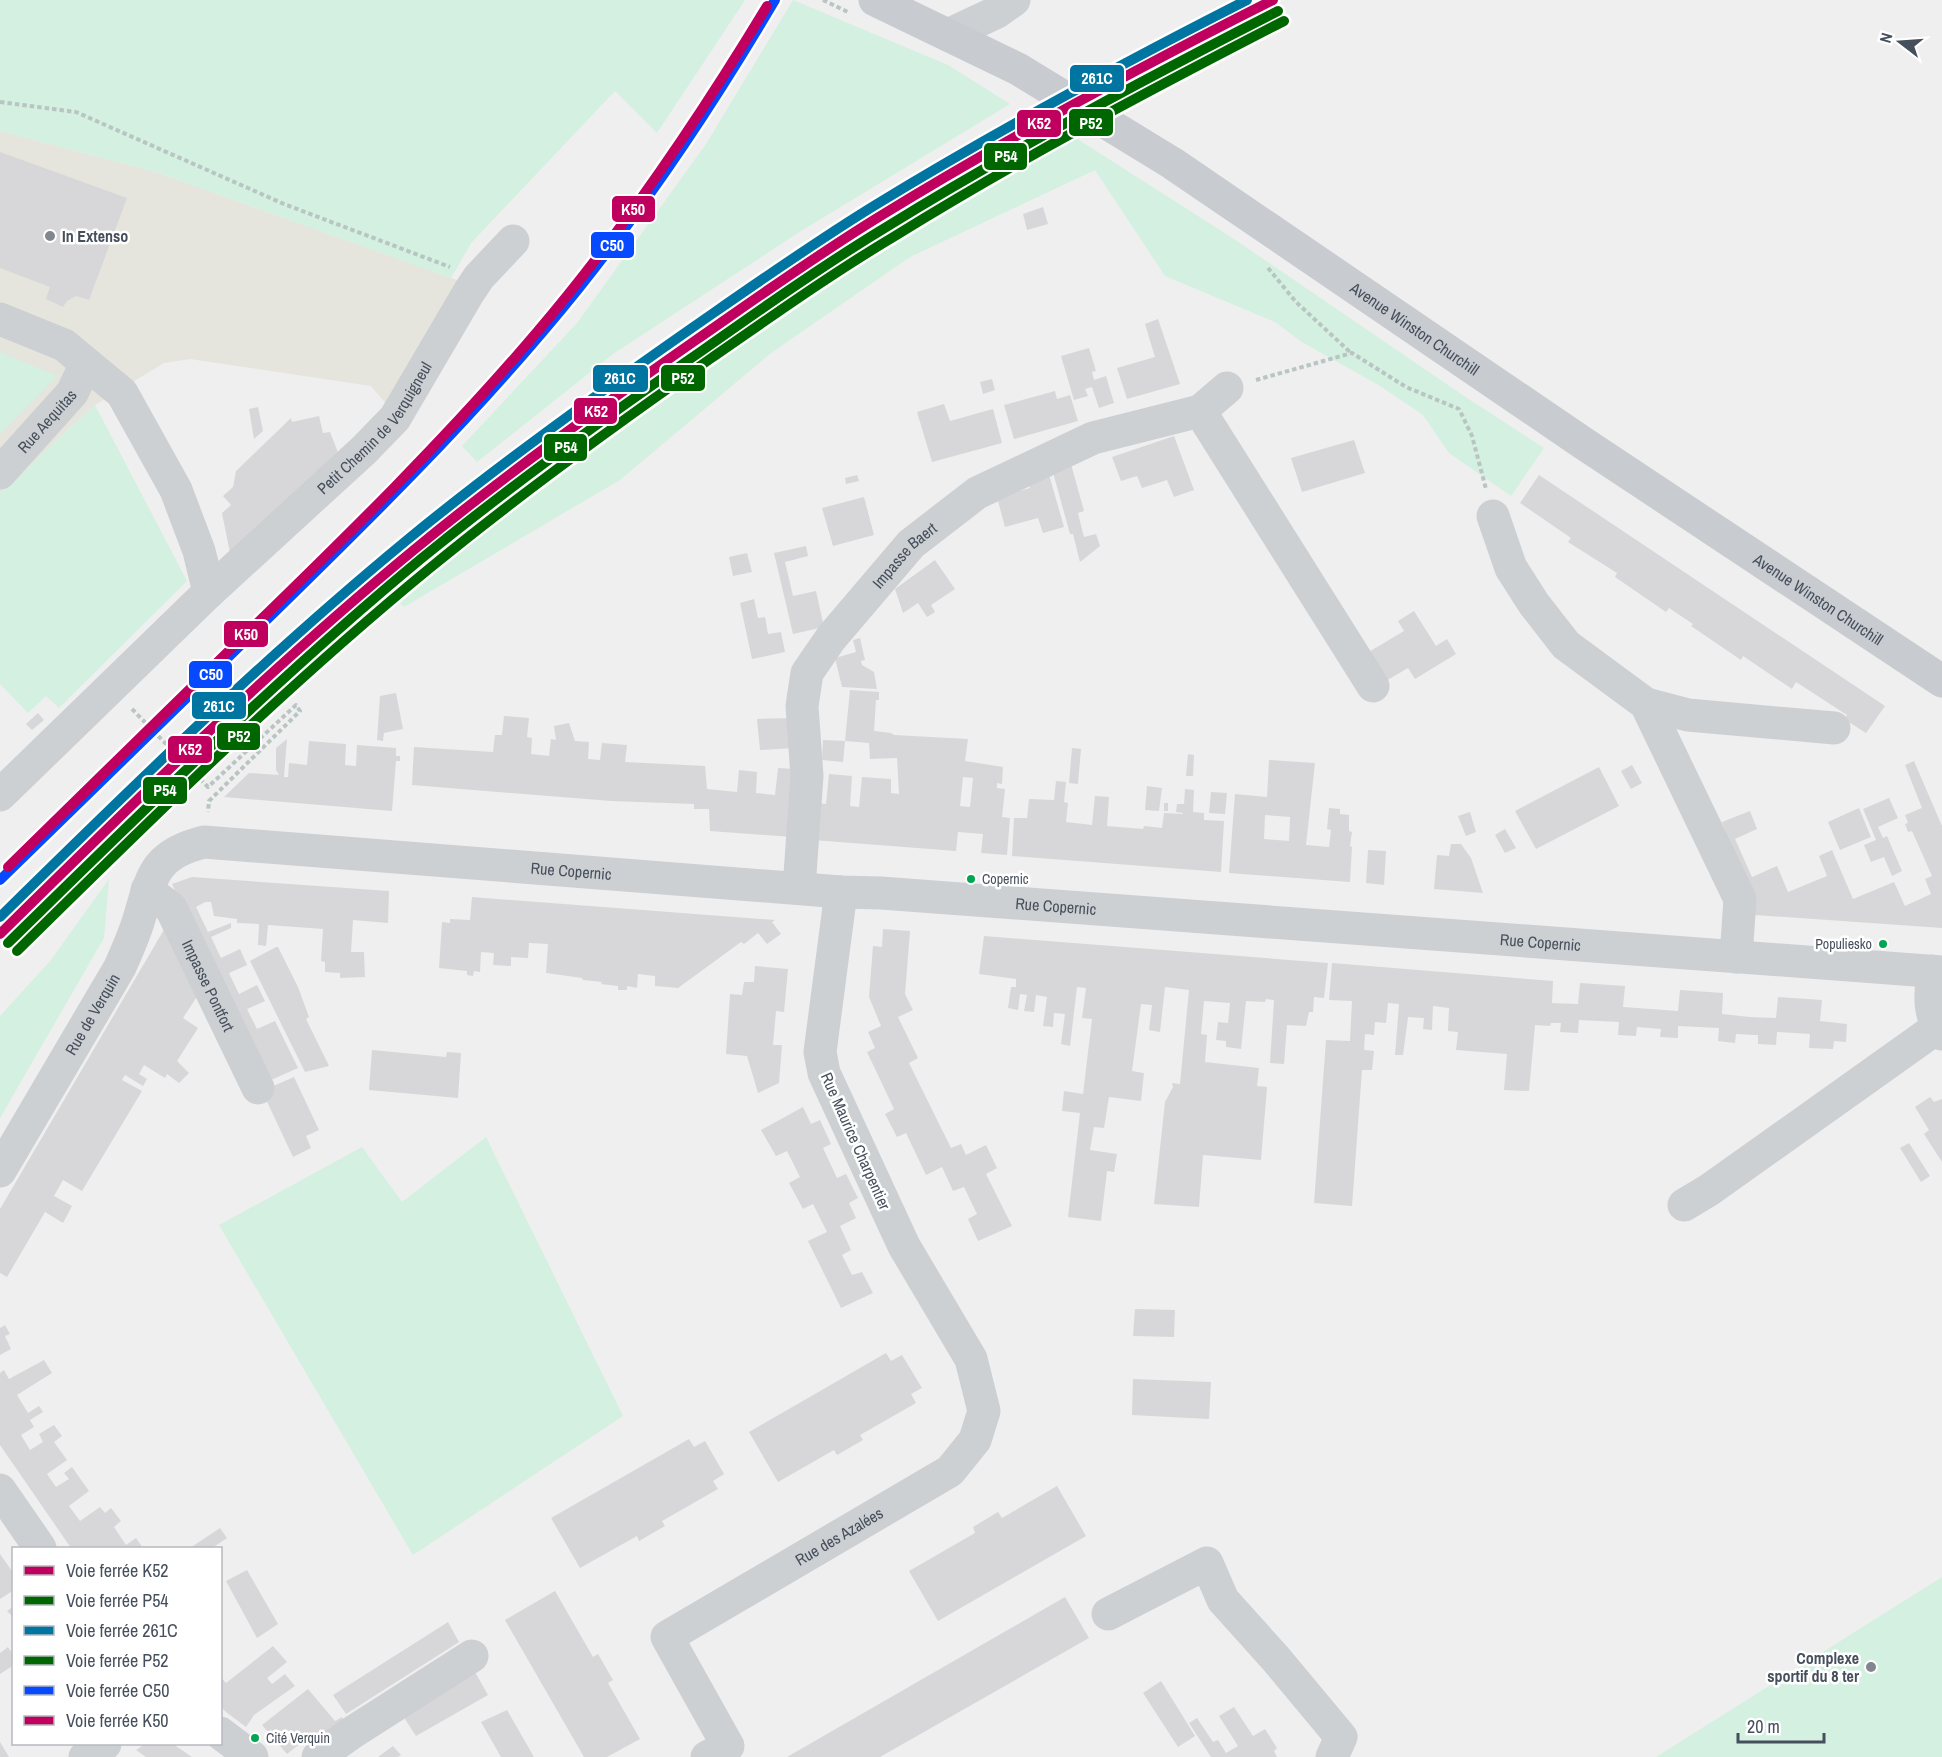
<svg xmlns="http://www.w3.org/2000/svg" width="1942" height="1757" font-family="'Archivo Narrow',sans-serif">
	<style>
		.commercial { fill: #e5e4dd }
		.green { fill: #d3f0e1 }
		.building { fill: #d7d7d9; fill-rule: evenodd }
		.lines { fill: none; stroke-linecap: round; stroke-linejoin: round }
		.path { stroke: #b9c5c3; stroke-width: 4; stroke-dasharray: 4.5 3; stroke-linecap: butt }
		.minor { stroke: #cdd0d3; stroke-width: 33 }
		.major { stroke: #c8cbd0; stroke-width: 33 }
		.rail-1-casing { stroke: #fff; stroke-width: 15 }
		.rail-2-casing { stroke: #fff; stroke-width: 15 }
		.rail-3-casing { stroke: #fff; stroke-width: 15 }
		.rail-4-casing { stroke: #fff; stroke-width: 15 }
		.rail-5-casing { stroke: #fff; stroke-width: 15 }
		.rail-6-casing { stroke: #fff; stroke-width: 15 }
		.rail-1 { stroke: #bf005f; stroke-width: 10 }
		.rail-2 { stroke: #060; stroke-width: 10 }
		.rail-3 { stroke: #0075a1; stroke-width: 10 }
		.rail-4 { stroke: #060; stroke-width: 10 }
		.rail-5 { stroke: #0749ff; stroke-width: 10 }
		.rail-6 { stroke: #bf005f; stroke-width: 10 }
		.poi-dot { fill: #82878f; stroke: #fff; stroke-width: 2 }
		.bus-dot { fill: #00a651; stroke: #fff; stroke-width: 2 }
		.labels { text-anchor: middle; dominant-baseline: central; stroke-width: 5; stroke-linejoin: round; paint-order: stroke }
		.bus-label { font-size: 14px; fill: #464f5c; stroke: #fff; text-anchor: start }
		.poi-label { font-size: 16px; font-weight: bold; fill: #464f5c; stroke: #fff; text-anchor: start }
		.street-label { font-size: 16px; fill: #464f5c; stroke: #fff }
		.line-badge { stroke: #fff; stroke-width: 2 }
		.badge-label { font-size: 16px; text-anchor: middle; font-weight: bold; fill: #fff }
	</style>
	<rect width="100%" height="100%" fill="#f0efef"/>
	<path class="commercial" d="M0 131 156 172 482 289 403 424 371 386 190 359 164 363 95 405 0 493Z"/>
	<path class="green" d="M0 0H745L657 133 615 91 472 242 451 278 156 172 0 131Z
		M793 0 948 65 1010 104 801 231 613 354 477 462 462 446 577 323 706 144Z
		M1068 133 1234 239 1467 398 1544 448 1511 496 1449 453 1423 415 1380 386 1302 342 1275 322 1165 276 1095 170 910 257 771 353 620 480 404 607 388 590 528 481 754 321 932 202Z
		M0 352 57 376 0 434Z
		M95 405 187 581 59 708 46 696 28 713 0 684V493Z
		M109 879 104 938 0 1118V1016L51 960Z
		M486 1137 623 1416 413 1555 219 1225 362 1147 402 1202Z
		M1942 1577V1757H1656Z"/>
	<path class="building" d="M0 152 127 198 89 300 76 296 67 301 63 307 46 299 50 287 0 268Z
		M1043 207 1048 224 1027 230 1023 214Z
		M1158 319 1180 384 1127 399 1117 368 1155 357 1145 324Z
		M1089 348 1096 371 1092 372 1094 380 1106 376 1114 403 1099 408 1092 387 1085 389 1088 396 1074 400 1061 356Z
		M992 379 995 390 983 394 980 382Z
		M1055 391 1057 399 1070 395 1078 421 1014 439 1004 405Z
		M944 404 950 421 993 409 1002 443 932 462 917 412Z
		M258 407 263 431 254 439 249 409Z
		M319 416 323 433 330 432 339 455 231 558 222 513 231 505 223 496 233 487 236 471 291 418 292 422Z
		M1174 436 1194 490 1174 497 1167 480 1142 488 1137 476 1121 481 1112 457Z
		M1354 440 1365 473 1302 492 1291 458Z
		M1071 464 1084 511 1078 513 1084 537 1096 534 1100 546 1080 562 1073 534H1070L1052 469Z
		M1048 471 1064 527 1043 533 1038 518 1005 527 997 497 1030 488 1027 478Z
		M857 475 859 481 846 484 845 478Z
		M1539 475 1885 706 1866 733 1844 719 1847 715 1796 682 1792 689 1743 656 1741 660 1691 626 1693 624 1669 608 1666 612 1615 577 1617 573 1568 542 1571 538 1520 503Z
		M864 497 874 535 833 546 822 508Z
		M806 546 808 556 785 562 793 596 816 591 824 627 793 634 774 553Z
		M747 553 752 572 733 576 729 557Z
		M935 560 955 589 931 605 935 612 927 617 918 603 903 613 895 589Z
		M754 599 758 618 765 617 768 634 781 632 785 652 752 659 740 603Z
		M1414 611 1436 646 1447 639 1456 654 1415 679 1408 668 1384 682 1367 653 1404 631 1398 621Z
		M860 638 865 660 861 661 862 665 874 672 877 689 842 687 835 658 856 652 853 640Z
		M850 690 879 692V700H876L874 731 891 733 894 735 968 739 965 761 1003 767 1002 784 997 783V788L1005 789 1002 817 1010 818 1007 855 981 853 983 834 958 832 956 851 813 840 816 803 826 804 829 774 852 776 850 806 859 807 862 777 891 779V793L899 794 897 758 870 759 869 743 845 741ZM963 777 973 778 970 807 960 806Z
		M396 693 403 729 384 733 383 741 377 740 380 696Z
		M38 713 44 720 32 730 26 724Z
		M504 716 529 718 527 737 532 738 531 754 549 756 551 739 556 740 554 726 569 723 575 741 589 742 588 759 600 760 602 743 627 745 625 762 705 766 707 789 737 792 739 770 757 772 756 793 775 795 778 768 795 769 792 837 710 831 709 809H694V804L611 801 412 785 414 747 493 752 495 735H502Z
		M793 718 794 748 760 750 757 719Z
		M287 739 284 777H288L289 763 307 765 309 741 346 744 345 765 356 766 357 745 396 748V756H400V761H396L392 811 224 797 249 773 279 775 276 770V748Z
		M823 740 845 741 843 762 822 760Z
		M1072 748 1081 749 1078 784 1069 783Z
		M1188 754 1194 755 1193 776H1186Z
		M1269 760 1315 763 1306 845 1329 847 1331 830 1327 829 1329 808 1340 809V814L1349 815V831L1352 832 1350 846 1352 847 1350 882 1229 873 1235 794 1267 797ZM1265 815 1290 817 1289 841 1264 839Z
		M1914 761 1942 826V928L1755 915 1722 822 1750 811 1757 829 1735 839 1752 877 1777 866 1788 892 1827 876 1819 856 1832 850 1853 899 1894 882 1905 906 1931 894 1925 879 1932 876 1912 831 1908 832 1905 824 1908 823 1905 815 1922 808 1905 765Z
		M1632 765 1642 783 1631 789 1621 771Z
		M1599 767 1619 806 1536 849 1515 811Z
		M1056 781 1066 782 1064 802 1068 803 1066 822 1092 825 1095 796 1109 797 1107 826 1143 829 1144 826 1162 828 1164 813 1183 814V813L1176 812 1177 804H1184L1185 789 1194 790 1193 812 1204 813V820L1224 821 1221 872 1012 856 1014 818H1027L1029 799 1054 800Z
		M1147 786 1162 788 1159 811 1145 810Z
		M1211 792 1227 793 1225 814 1209 813Z
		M1889 798 1898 818 1878 827 1883 838 1887 836 1902 871 1892 876 1884 857 1871 862 1864 845 1876 840 1863 809Z
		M1164 803H1168V811H1164Z
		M1859 808 1871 837 1840 850 1828 822Z
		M1470 812 1476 832 1466 836 1458 816Z
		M1505 829 1516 848 1505 853 1495 835Z
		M1451 844H1461L1471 858 1483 893 1434 889 1437 855 1449 856Z
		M1368 850 1386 851 1384 885 1366 883Z
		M192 877 389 891 388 923 353 920 351 952H364L365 977 340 978V973L325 972V962L321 961 323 929 268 925 266 946 258 945 259 924 237 923V919L214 916 211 902H205L196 907 208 932 231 923V928L211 937 221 958 240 949 247 965 229 973 239 994 257 985 265 1001 247 1009 257 1029 275 1021 298 1068 262 1084 172 884Z
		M472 897 775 920 772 922 781 934 767 944 758 933 744 944 741 942 678 988 655 986V976L638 974 637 988 627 986V990H618V986L601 984 602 982 583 980 582 978 546 973 548 944 529 943 528 958 511 957V966L493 965 494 953 481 952 480 972 474 971 473 976 467 975V971L439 968 442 922 450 923V919L470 920Z
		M172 916 200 992 183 1018 198 1028 177 1061 189 1073 179 1083 167 1074 165 1078 144 1065 139 1074 147 1079 143 1086 125 1075 122 1080 142 1091 82 1191 63 1180 54 1196 72 1206 63 1223 45 1212 7 1277 0 1273V1209Z
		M883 929 910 931 905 994 913 1010 898 1017 918 1058 909 1063 951 1148 961 1144 966 1155 986 1145 997 1168 986 1174 1012 1226 978 1241 968 1219 977 1214 964 1187 953 1191 942 1167 926 1175 906 1133 897 1137 885 1114 894 1109 867 1052 875 1048 868 1032 881 1026 869 997 873 946 882 947Z
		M984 936 1328 963 1324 998 1314 997 1313 1012H1309L1306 1026 1287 1025 1284 1064 1270 1063 1274 1000 1266 999 1265 1002 1246 1001 1241 1049 1226 1047V1041L1216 1040 1218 1022 1228 1023 1230 1003 1204 1001 1201 1034 1207 1035 1205 1062 1259 1068 1257 1086 1267 1087 1261 1160 1203 1155 1199 1207 1154 1204 1165 1102 1173 1087 1172 1083 1180 1084 1189 990 1165 987 1160 1032 1149 1030 1152 1005 1141 1004 1132 1071 1144 1073 1141 1101 1109 1097 1104 1128 1094 1127 1090 1150 1117 1154 1114 1172 1107 1171 1101 1221 1068 1217 1080 1113 1062 1111 1064 1091 1083 1094 1092 1019 1082 1018 1086 988 1077 987 1070 1046 1061 1044 1065 1014 1054 1013 1053 1027 1043 1026 1047 997 1036 995 1034 1012 1024 1011 1027 995 1020 994 1018 1010 1008 1008 1011 987H1016V979L979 974Z
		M276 947H278L298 987 309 1017 306 1019 329 1066 305 1072 250 961Z
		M1332 963 1553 981 1552 1003 1578 1004 1580 983 1625 986 1623 1007 1651 1009 1678 1011 1680 990 1723 993 1722 1014 1750 1017 1776 1018 1778 997 1822 1000 1820 1021 1847 1024 1846 1042 1834 1041 1833 1049 1809 1048 1810 1034 1777 1032 1776 1045 1758 1044V1035H1754L1736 1034 1735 1043 1718 1041 1719 1028 1678 1026V1038L1660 1037 1661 1029 1637 1027 1636 1036 1618 1035 1619 1022 1579 1020 1578 1033 1560 1032 1561 1023H1551L1550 1026 1535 1025 1529 1091 1504 1090 1507 1054 1456 1050 1458 1032 1448 1031 1449 1008 1433 1006 1432 1030 1423 1029 1424 1018 1408 1017 1403 1055H1395L1399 1004 1388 1003 1386 1023 1375 1022 1374 1035 1365 1034 1364 1050 1374 1051 1372 1070H1362L1352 1206 1314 1203 1326 1040 1350 1041 1352 1001 1329 1000Z
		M755 966 788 969 784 1012 776 1011 773 1045H782L779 1083 758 1093 747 1056 726 1054 730 994 742 995 744 982H754Z
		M372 1050 446 1057 447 1052 461 1053 458 1098 369 1090Z
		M294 1077 319 1130 306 1136 311 1148 293 1157 262 1091Z
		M1930 1097 1934 1102 1942 1099V1162L1924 1134 1929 1130 1915 1107Z
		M803 1107 811 1124 820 1120 831 1144 823 1148 837 1178 846 1174 858 1198 849 1203 856 1218 840 1226 851 1250 842 1255 852 1275 862 1272 873 1293 841 1308 808 1241 827 1232 813 1204 803 1209 789 1183 800 1177 787 1151 776 1156 761 1130Z
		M1909 1143 1930 1176 1921 1182 1900 1148Z
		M1135 1309 1175 1310 1174 1337 1133 1336Z
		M5 1325 10 1334 5 1336 11 1349 0 1355V1328Z
		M886 1353 891 1361 902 1355 922 1388 911 1394 916 1403 860 1435 863 1440 837 1455 834 1450 778 1482 749 1432Z
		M44 1360 52 1373 17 1395 28 1413 39 1406 43 1412 30 1420 34 1427 21 1435 30 1450 43 1442 39 1434 54 1425 62 1436 54 1442 67 1460 47 1474 56 1487 69 1479 64 1473 72 1467 89 1491 69 1506 80 1521 100 1507 105 1513 111 1508 121 1521 114 1527 126 1545 136 1538 143 1548H71L0 1445V1373L4 1370 9 1379Z
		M1133 1379 1211 1382 1209 1419 1132 1415Z
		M689 1439 694 1447 705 1441 724 1474 713 1481 718 1489 662 1521 665 1526 639 1541 637 1536 580 1568 551 1518Z
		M1057 1486 1086 1536 938 1621 909 1571 975 1533 973 1527 998 1512 1002 1518Z
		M220 1528 227 1538 212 1548H190Z
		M0 1554 14 1574V1590L0 1599Z
		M247 1570 278 1624 257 1638 226 1581Z
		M555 1591 593 1657 598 1654 613 1680 608 1683 640 1739 607 1757H584L505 1620Z
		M1065 1597 1089 1638 880 1757H787Z
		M14 1606V1618L7 1611Z
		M448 1622 459 1642 346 1714 333 1695Z
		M273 1646 287 1662 267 1678 272 1684 285 1674 295 1686 254 1715 246 1727 226 1712 220 1706V1676L226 1683Z
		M8 1647 14 1656V1665L0 1674V1653Z
		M475 1672 488 1695 416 1736 403 1716Z
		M1161 1681 1195 1736 1178 1747 1143 1693Z
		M308 1689 335 1721 342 1717 346 1724 317 1741 311 1735 287 1754 262 1725Z
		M1234 1707 1253 1736 1265 1729 1277 1748 1274 1751 1277 1757H1211L1189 1723 1197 1718 1213 1742 1218 1740 1226 1753 1238 1746 1219 1716Z
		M507 1710 534 1757H501L481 1722Z
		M0 1742 9 1757H0Z
		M145 1744H173L192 1757H146L136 1750Z
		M393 1746 401 1755 398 1757H378Z"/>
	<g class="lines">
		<path class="path" d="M823 0 848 12
			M0 102 76 112 284 204 450 267
			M1268 268 1296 302 1351 353
			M1256 380 1352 353 1406 387 1459 409 1472 436 1486 489
			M132 709 208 787 296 705 300 711 209 801 208 812"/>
		<g class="minor">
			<path d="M948 35 997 12 1014 0"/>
			<path d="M0 319 64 345 122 393 176 490 199 551 209 592 0 795"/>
			<path d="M1200 411 1373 686"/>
			<path id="s1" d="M0 473 72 393 86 364"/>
			<path d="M1493 516 1511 568 1534 604 1566 645 1646 704 1740 899 1736 957"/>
			<path id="s2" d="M209 592 364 450 395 418 469 292 479 277 513 241"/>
			<path d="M1646 704 1688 715 1834 728"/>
			<path id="s3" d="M799 888 807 776 802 706 807 673 831 638 911 544 977 493 1093 438 1200 411 1227 388"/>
			<path id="s4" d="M147 890 171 908 258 1088"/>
			<path d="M1933 971C1930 995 1928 1013 1942 1034"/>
			<path id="s5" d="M0 1171 120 967C127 951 134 936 139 919 152 875 155 854 204 842L841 892 881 893 1942 972"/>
			<path d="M1684 1205 1709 1190 1938 1027"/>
			<path d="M0 1490 40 1548"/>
			<path d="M1108 1614 1207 1563 1223 1600 1276 1659 1341 1737 1332 1757"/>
			<path d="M220 1733 252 1757"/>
			<path d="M85 1757 105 1744"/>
			<path d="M318 1757 353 1732 472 1656"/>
			<path id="s6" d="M707 1757 728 1746 667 1637 950 1471 975 1440 984 1411 971 1359 904 1246 824 1073 820 1052 841 892"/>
		</g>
		<path class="major" id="s7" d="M875 0 1018 69 1172 163 1583 443 1942 681"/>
		<defs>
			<path id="rail-1" d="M0 934C134 802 269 669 415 549 505 475 600 407 696 340 758 297 818 254 882 215 1009 137 1140 67 1273 0"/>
			<path id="rail-2" d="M8 943C143 811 277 678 422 558 513 484 607 416 703 350 764 307 825 264 888 226 1015 148 1146 78 1278 11"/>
			<path id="rail-3" d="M0 917C132 787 264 658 407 540 497 466 593 397 689 330 751 287 813 243 877 204 997 131 1121 64 1247 0"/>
			<path id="rail-4" d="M17 951C151 819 285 687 430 568 520 494 614 426 710 359 771 317 831 274 895 236 1021 158 1152 89 1284 21"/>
			<path id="rail-5" d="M0 880C82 800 164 720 246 640 361 528 477 415 579 288 652 197 716 100 775 0"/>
			<path id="rail-6" d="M8 867C87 790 165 713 244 636 345 538 446 439 537 332 624 230 698 120 767 6"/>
		</defs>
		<use href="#rail-1" class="rail-1-casing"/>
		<use href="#rail-2" class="rail-2-casing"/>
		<use href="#rail-3" class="rail-3-casing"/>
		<use href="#rail-4" class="rail-4-casing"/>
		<use href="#rail-5" class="rail-5-casing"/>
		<use href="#rail-6" class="rail-6-casing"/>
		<use href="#rail-1" class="rail-1"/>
		<use href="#rail-2" class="rail-2"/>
		<use href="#rail-3" class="rail-3"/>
		<use href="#rail-4" class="rail-4"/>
		<use href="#rail-5" class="rail-5"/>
		<use href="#rail-6" class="rail-6"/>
	</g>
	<g class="poi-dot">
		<circle cx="50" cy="236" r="6"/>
		<circle cx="1871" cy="1667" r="6"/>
	</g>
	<g class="bus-dot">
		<circle cx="971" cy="879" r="5"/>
		<circle cx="1883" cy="944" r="5"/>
		<circle cx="255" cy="1738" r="5"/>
	</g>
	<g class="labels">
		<g class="bus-label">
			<text x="982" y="879">Copernic</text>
			<text x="1872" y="944" text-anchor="end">Populiesko</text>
			<text x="266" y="1738">Cité Verquin</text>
		</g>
		<g class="poi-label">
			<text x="62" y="236">In Extenso</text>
			<text x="1859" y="1658" text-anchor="end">Complexe<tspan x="1859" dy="18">sportif du 8 ter</tspan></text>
		</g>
		<g class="street-label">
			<text stroke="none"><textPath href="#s7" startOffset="633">Avenue Winston Churchill</textPath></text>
			<text stroke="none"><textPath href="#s1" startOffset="70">Rue Aequitas</textPath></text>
			<text stroke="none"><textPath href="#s2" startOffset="234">Petit Chemin de Verquigneul</textPath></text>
			<text stroke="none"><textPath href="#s3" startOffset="369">Impasse Baert</textPath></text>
			<text stroke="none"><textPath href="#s7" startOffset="1119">Avenue Winston Churchill</textPath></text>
			<text stroke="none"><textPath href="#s5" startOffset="765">Rue Copernic</textPath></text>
			<text stroke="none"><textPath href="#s5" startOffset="1251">Rue Copernic</textPath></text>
			<text stroke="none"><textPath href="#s5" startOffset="1737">Rue Copernic</textPath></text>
			<text stroke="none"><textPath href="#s4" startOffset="116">Impasse Pontfort</textPath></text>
			<text stroke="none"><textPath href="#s5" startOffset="182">Rue de Verquin</textPath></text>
			<text transform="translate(856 1141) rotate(66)">Rue Maurice Charpentier</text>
			<text stroke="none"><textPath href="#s6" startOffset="348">Rue des Azalées</textPath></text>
		</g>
	</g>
	<g class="line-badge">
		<rect x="1069" y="64" width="56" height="29" rx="6" fill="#0075a1"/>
		<rect x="1068" y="108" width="46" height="29" rx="6" fill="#060"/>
		<rect x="1016" y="109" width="46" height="29" rx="6" fill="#bf005f"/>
		<rect x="983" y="142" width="45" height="29" rx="6" fill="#060"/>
		<rect x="611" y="195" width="45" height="28" rx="6" fill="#bf005f"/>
		<rect x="590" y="231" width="45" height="28" rx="6" fill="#0749ff"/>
		<rect x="660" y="364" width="46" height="28" rx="6" fill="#060"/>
		<rect x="592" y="364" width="57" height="29" rx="6" fill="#0075a1"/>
		<rect x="573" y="397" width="45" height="28" rx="6" fill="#bf005f"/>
		<rect x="543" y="433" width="45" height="29" rx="6" fill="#060"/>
		<rect x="223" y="620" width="46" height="28" rx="6" fill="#bf005f"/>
		<rect x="188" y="660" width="45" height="29" rx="6" fill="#0749ff"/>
		<rect x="191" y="691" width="56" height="29" rx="6" fill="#0075a1"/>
		<rect x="216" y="722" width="45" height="29" rx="6" fill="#060"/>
		<rect x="167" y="735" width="46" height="29" rx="6" fill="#bf005f"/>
		<rect x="142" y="776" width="46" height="29" rx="6" fill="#060"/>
	</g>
	<g class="badge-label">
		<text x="1097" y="84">261C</text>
		<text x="1091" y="129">P52</text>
		<text x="1039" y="129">K52</text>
		<text x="1006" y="162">P54</text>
		<text x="633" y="215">K50</text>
		<text x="612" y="251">C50</text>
		<text x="683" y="384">P52</text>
		<text x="620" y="384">261C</text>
		<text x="596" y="417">K52</text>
		<text x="566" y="453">P54</text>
		<text x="246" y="640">K50</text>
		<text x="211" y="680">C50</text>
		<text x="219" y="712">261C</text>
		<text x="239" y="742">P52</text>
		<text x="190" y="755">K52</text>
		<text x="165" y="796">P54</text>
	</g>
	<rect x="12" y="1547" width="210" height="198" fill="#ffffff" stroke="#b5b9be" stroke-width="1.5"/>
	<rect x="24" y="1566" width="30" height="9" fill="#bf005f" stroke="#b5b9be" stroke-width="1.5"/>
	<text x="66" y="1577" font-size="18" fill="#464f5c">Voie ferrée K52</text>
	<rect x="24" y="1596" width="30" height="9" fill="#006600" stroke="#b5b9be" stroke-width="1.5"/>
	<text x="66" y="1607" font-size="18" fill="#464f5c">Voie ferrée P54</text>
	<rect x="24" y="1626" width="30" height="9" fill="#0075a1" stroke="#b5b9be" stroke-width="1.5"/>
	<text x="66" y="1637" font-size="18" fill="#464f5c">Voie ferrée 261C</text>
	<rect x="24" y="1656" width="30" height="9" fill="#006600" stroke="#b5b9be" stroke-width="1.5"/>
	<text x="66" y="1667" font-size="18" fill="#464f5c">Voie ferrée P52</text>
	<rect x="24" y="1686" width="30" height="9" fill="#0749ff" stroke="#b5b9be" stroke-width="1.5"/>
	<text x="66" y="1697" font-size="18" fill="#464f5c">Voie ferrée C50</text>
	<rect x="24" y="1716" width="30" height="9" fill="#bf005f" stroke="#b5b9be" stroke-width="1.5"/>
	<text x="66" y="1727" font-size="18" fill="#464f5c">Voie ferrée K50</text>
	<g transform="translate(1900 42) rotate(287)" stroke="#ffffff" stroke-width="4.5" paint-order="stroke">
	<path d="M0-4.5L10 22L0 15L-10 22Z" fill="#464f5c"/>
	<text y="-9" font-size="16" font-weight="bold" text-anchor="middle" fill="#464f5c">N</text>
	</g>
	<path d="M1738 1733v9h86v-9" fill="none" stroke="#464f5c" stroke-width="3"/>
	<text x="1747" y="1733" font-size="18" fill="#464f5c" stroke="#ffffff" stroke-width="4.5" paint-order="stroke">20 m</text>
</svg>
